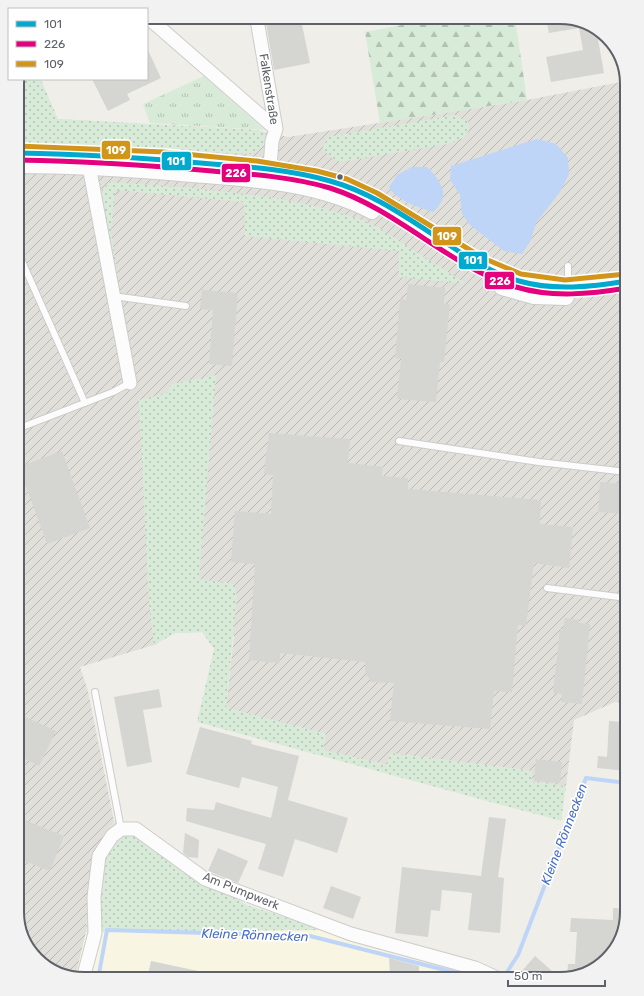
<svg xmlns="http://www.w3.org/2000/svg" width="644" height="996" font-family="Rubik,sans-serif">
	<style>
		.commercial { fill: #f8f6e3 }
		.industrial { fill: url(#industrial-furrows) }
		.grass { fill: url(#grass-dots) }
		.forest { fill: url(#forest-firs) }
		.park { fill: url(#park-tufts) }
		.water { fill: #bed5f8 }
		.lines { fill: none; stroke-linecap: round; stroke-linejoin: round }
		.stream { stroke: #bed5f8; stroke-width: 4 }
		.building { fill: #d5d5d2 }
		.service-casing { stroke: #cccccb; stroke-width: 8 }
		.minor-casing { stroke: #cccccb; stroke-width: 15 }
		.tertiary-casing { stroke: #cccccb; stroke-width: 18 }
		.service { stroke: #fdfcfc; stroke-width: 6 }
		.minor { stroke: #fdfcfc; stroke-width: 13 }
		.tertiary { stroke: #fdfcfc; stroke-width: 16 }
		.bus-1-casing { stroke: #fff; stroke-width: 8 }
		.bus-2-casing { stroke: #fff; stroke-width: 8 }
		.bus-3-casing { stroke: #fff; stroke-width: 8 }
		.bus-1 { stroke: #00a9ce; stroke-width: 5 }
		.bus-2 { stroke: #e5007d; stroke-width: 5 }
		.bus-3 { stroke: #d1951a; stroke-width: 5 }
		.bus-dot { fill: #5e6168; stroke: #fff; stroke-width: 1.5 }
		.labels { text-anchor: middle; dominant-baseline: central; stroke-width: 3.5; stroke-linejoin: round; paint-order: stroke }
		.street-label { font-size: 12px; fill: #5e6168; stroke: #fff }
		.water-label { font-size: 13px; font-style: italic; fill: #466dc8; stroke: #fff }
		.rim { fill: none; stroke: #5e6168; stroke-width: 2 }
		.line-badge { stroke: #fff; stroke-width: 1.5 }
		.badge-label { font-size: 11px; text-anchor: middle; font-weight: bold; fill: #fff }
	</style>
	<defs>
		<pattern id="industrial-furrows" width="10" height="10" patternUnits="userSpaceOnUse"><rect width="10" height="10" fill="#e0dfda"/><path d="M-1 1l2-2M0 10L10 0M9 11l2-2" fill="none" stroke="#b9b8b5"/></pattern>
		<pattern id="grass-dots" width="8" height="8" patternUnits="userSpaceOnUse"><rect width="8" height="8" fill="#d7ebd8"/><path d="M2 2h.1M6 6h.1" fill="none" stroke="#b2c2b3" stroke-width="1.8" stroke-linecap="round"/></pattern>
		<pattern id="forest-firs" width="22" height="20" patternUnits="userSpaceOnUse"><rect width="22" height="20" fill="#d7ebd8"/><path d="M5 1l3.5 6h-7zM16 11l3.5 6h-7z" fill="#b2c2b3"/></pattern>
		<pattern id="park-tufts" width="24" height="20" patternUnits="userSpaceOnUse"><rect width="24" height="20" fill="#d7ebd8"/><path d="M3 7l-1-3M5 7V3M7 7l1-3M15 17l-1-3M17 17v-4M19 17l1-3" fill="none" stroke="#b2c2b3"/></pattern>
	</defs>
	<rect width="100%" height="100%" fill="#efeee9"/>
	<path class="commercial" d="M325 930 350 942 483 979 75 978 86 932Z"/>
	<path class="industrial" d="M626 81 627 703 615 702 574 720 566 786 531 782 532 771 390 753 388 765 322 750 326 734 226 708 234 636 202 632 175 633 154 645 80 667 88 691 114 821 107 834 88 897 86 932 75 978 47 968 24 942 17 912V120L58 119 255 130 288 137 527 100Z"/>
	<path class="grass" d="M17 79H39L42 82 58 119 255 130 264 132 269 140 261 148 250 154 194 151 192 157 17 148Z
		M455 115 468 122 469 130 465 137 448 144 341 162 332 158 322 149 328 137Z
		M110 182 192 188 276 198 323 208 362 220 379 228 466 284 399 277V251L245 236 244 202 115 190 111 231 118 278H116L102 198V190Z
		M216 375 199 579 234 584 237 596 226 708 326 734 323 750 387 765 390 753 532 771 531 782 566 786 561 821 197 722 214 649 202 632 175 633 154 645 149 603 139 400 167 393 172 384Z
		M114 821 155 852 247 905 325 930 86 932 88 897 107 834Z"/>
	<path class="forest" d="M439 18H515L527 100 380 123 365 32Z"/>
	<path class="park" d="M204 76 265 130 150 123 143 104Z"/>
	<path class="water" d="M537 139 556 144 568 158 569 174 560 192 536 223 531 240 522 254 504 251 471 226 462 214 460 195 450 180 451 166Z
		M412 167H427C441 181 452 196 433 212 418 207 397 201 389 187L397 175Z"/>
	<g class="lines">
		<path class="stream" d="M507 972 518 955 586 778 627 783
			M98 979 107 930 310 936 453 972 472 979"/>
	</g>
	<path class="building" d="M558 17H565L596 28 604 73 551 82 546 57 583 50 579 28 549 33 546 19Z
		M283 20H301L310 63 274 70 266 23Z
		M147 48 161 78 127 94 130 100 108 111 92 79H147Z
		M408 284 445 288 444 304H450L444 362H440L436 402 397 399 401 359 395 358 400 299 406 300Z
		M202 290 238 293 232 366 209 364 213 310 200 309Z
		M269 433 350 439 348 463 383 467 382 476 408 478V489L541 500 540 524 573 527 569 568 534 563 526 626 518 625 512 692 494 691 490 729 390 721 394 683 371 682 365 672V662L280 653V663L249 660 255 564 231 562 235 511 271 514 273 475 264 474Z
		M62 451 90 528 47 544 19 467Z
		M600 482 627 484V514L598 512Z
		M565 618 579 620V623L590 624 582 704 561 702 562 694 553 693 560 629 563 630Z
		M159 689 162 707 143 710 152 762 127 767 114 697Z
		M17 713 56 731 39 766 17 755Z
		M609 721 624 722 622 740H627V771L597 768 598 756 607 757Z
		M200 727 252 741 251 744 299 756 288 800 348 818 337 853 295 839 283 877 258 869 266 844 186 821 187 808 214 810 216 802 271 818 278 787 242 777 239 788 186 774Z
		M536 759 562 762 560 783 534 781Z
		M17 817 64 836 50 871 17 858Z
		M489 817 506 819 498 877 504 878 500 933 468 930 472 893 442 890 440 911 431 910 428 937 395 933 402 867 481 876Z
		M185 833 199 840 198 858 188 857 183 853Z
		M218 848 248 861 238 883 208 871Z
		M331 886 361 897 353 919 323 908Z
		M613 908 627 909 616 949 590 972 567 977 568 964H575L577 932H570L571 918 613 920Z
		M535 956 561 979H515Z
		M389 958 419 966V979H399L390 976Z
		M151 961 212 974V979H147Z"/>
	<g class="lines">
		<defs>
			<path id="service" d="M17 250 85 403
				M568 266V286
				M113 296 186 306
				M17 429 113 392 130 383
				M399 441 539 462 627 472
				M547 588 627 598
				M95 692 121 829"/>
			<path id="minor" d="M257 20 276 129 272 141 269 179
				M152 21 276 129
				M89 166 130 383
				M83 979 95 933 94 897 99 856 112 836 121 829H136L205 879 351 934 475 968 499 979"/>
			<path id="tertiary" d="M17 153C82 154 147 157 212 164 252 167 291 171 330 181 371 193 407 218 443 241 462 254 482 267 504 276 543 292 586 288 627 281
				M17 165C76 165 134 169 192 174 253 179 317 182 372 211
				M502 287 534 296 566 297"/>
		</defs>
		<use href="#service" class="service-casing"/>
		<use href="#minor" class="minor-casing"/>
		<use href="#tertiary" class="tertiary-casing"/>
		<use href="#service" class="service"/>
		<use href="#minor" class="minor"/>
		<use href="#tertiary" class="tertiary"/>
		<defs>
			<path id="bus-1" d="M17 153C82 154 147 158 212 164 252 167 292 170 330 181 371 192 407 218 443 241 467 257 491 273 519 281 554 291 591 287 627 281"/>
			<path id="bus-2" d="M17 160C82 161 147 165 212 171 251 174 292 177 330 188 399 210 449 267 516 287 552 298 591 294 627 288"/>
			<path id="bus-3" d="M17 146 164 152 257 161 317 171 347 179 377 193 483 258 521 274 565 280 626 274"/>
		</defs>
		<use href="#bus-1" class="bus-1-casing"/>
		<use href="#bus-2" class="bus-2-casing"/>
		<use href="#bus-3" class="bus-3-casing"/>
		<use href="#bus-1" class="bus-1"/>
		<use href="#bus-2" class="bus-2"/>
		<use href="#bus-3" class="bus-3"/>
	</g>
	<circle class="bus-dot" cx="340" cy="177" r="3.5"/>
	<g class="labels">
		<g class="street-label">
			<text transform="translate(269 89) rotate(81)">Falkenstraße</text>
			<text transform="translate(241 891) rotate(22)">Am Pumpwerk</text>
		</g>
		<g class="water-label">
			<text transform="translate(564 834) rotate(-69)">Kleine Rönnecken</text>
			<text transform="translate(255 935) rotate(2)">Kleine Rönnecken</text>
		</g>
	</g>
	<path d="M0 0H644V996H0ZM84 24H560A60 60 0 0 1 620 84V912A60 60 0 0 1 560 972H84A60 60 0 0 1 24 912V84A60 60 0 0 1 84 24Z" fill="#f2f2f3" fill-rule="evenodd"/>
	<path class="rim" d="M84 24H560A60 60 0 0 1 620 84V912A60 60 0 0 1 560 972H84A60 60 0 0 1 24 912V84A60 60 0 0 1 84 24Z"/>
	<g class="line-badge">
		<rect x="101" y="140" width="30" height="20" rx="4" fill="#d1951a"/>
		<rect x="161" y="151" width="31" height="20" rx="4" fill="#00a9ce"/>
		<rect x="221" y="163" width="30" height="20" rx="4" fill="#e5007d"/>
		<rect x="432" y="226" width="30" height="20" rx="4" fill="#d1951a"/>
		<rect x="458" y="251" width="30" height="19" rx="4" fill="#00a9ce"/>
		<rect x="484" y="271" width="31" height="19" rx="4" fill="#e5007d"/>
	</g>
	<g class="badge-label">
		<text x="116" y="154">109</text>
		<text x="176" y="165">101</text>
		<text x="236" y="177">226</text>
		<text x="447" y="240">109</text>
		<text x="473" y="264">101</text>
		<text x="500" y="285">226</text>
	</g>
	<rect x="8" y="8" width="140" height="72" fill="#ffffff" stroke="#bfc0c3"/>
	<rect x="16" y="21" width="20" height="6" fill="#00a9ce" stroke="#bfc0c3"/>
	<text x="44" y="28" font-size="12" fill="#5e6168">101</text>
	<rect x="16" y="41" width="20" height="6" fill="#e5007d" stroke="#bfc0c3"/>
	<text x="44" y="48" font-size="12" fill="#5e6168">226</text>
	<rect x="16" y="61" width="20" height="6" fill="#d1951a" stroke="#bfc0c3"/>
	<text x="44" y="68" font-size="12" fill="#5e6168">109</text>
	<path d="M508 980v6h97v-6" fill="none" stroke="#5e6168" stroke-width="2"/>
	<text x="514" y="980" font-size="12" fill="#5e6168" stroke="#ffffff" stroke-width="3" paint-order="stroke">50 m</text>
</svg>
